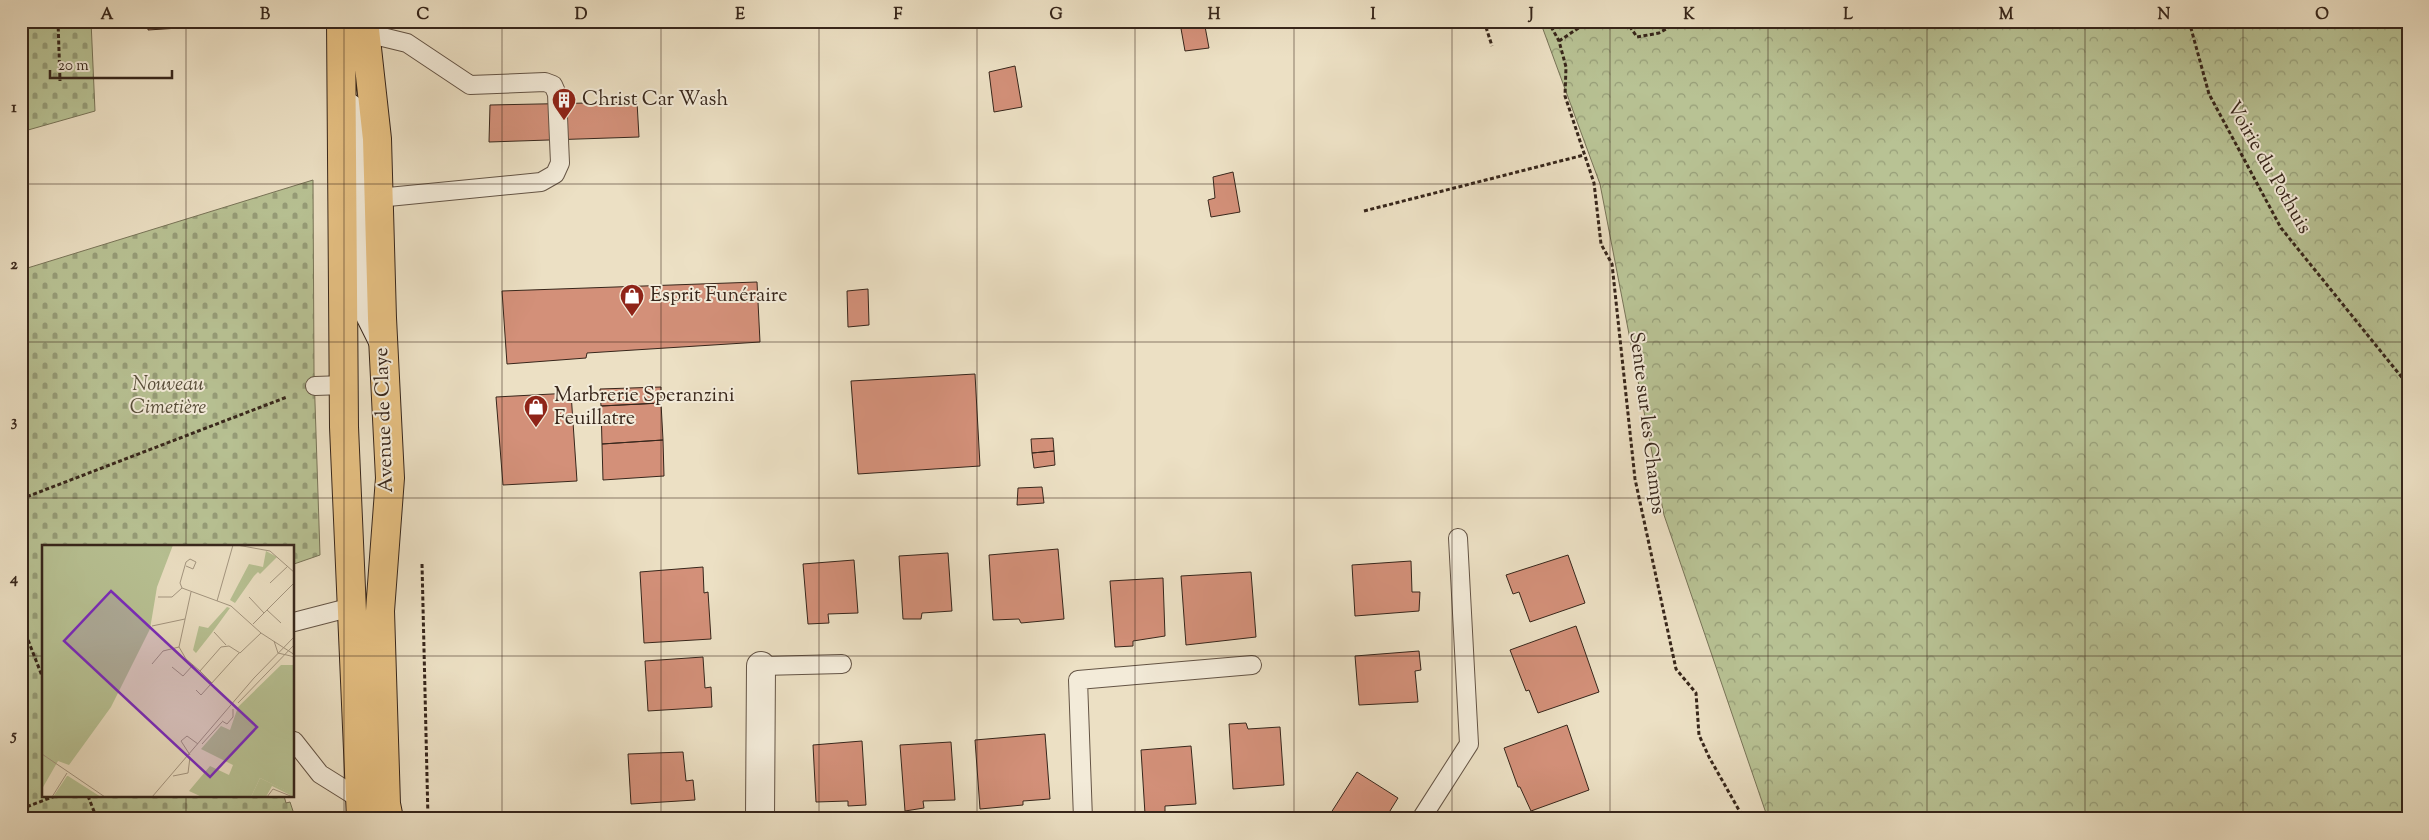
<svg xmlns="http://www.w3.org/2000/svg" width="2429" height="840" font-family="'Sorts Mill Goudy',serif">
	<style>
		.forest { fill: url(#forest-crowns); stroke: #787458 }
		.cemetery { fill: url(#cemetery-stones); stroke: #787458 }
		.building { fill: #d39079; stroke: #37261b }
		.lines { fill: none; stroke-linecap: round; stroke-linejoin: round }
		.lane-casing { stroke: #645445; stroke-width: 20 }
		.street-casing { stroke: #645445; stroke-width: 30 }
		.secondary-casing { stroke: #37261b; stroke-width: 30 }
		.primary-casing { stroke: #37261b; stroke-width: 30 }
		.path { stroke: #37261b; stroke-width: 3; stroke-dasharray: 4 2.5; stroke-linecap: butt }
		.lane { stroke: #f3ebd9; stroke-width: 18 }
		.street { stroke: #f3ebd9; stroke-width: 28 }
		.secondary { stroke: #f3ebd9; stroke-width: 28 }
		.primary { stroke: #e6c082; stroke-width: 28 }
		.grid { fill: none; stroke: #37261b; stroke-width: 1; stroke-opacity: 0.55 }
		.labels { text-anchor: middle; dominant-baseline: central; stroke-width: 4; stroke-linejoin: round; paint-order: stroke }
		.poi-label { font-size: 20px; fill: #37261b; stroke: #f3ebd9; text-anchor: start }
		.street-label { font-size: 20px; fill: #37261b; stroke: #f3ebd9 }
		.park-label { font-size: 20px; font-style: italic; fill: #574d39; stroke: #f3ebd9 }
		.inset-road { fill: none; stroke: #a49680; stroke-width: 1 }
		.view { fill: #7b2cbf; fill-opacity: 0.15; stroke: #7b2cbf; stroke-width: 2.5 }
		.inset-edge { fill: none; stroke: #37261b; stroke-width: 2.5 }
		.neatline { fill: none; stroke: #37261b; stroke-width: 2 }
		.grid-label { font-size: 16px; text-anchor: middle; font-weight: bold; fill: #37261b }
	</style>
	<defs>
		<pattern id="forest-crowns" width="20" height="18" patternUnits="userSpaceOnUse" patternTransform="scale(1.25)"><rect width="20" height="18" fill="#b8c294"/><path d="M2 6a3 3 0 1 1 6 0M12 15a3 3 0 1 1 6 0" fill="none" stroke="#969d78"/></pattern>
		<pattern id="cemetery-stones" width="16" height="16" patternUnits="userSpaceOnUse" patternTransform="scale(1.25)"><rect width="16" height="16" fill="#b8c294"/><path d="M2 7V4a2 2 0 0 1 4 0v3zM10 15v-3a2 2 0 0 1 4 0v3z" fill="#969d78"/></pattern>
	</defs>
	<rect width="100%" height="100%" fill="#ece0c4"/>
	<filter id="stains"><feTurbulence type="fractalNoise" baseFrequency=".004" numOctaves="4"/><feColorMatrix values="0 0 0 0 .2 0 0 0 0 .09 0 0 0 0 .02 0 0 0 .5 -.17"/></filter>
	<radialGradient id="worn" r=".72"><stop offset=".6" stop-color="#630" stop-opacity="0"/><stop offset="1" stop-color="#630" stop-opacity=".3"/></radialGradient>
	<path class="forest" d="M1540 21H2408V819H1768L1664 515 1600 184Z"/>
	<path class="cemetery" d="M21 21H91L95 111 21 132Z
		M313 180 314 372 320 555 294 564V546H44V796H284L286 803 290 802 295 817 298 816 299 819H21V270Z"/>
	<path class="building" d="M148 21H179V28L148 30Z
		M1187 21H1204L1209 48 1185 51 1180 23Z
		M1015 66 1022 107 994 112 989 72Z
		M637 102 639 137 489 142 490 105Z
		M1233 172 1240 212 1211 217 1208 200 1215 198 1213 177Z
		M757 282 760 342 587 353 586 358 507 364 502 291Z
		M868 289 869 325 848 327 847 291Z
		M975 374 980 466 858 474 851 381Z
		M661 387V403L601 406 600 389Z
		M571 393 577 481 503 485 496 397Z
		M661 403 663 440 602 444 601 406Z
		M1053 438 1054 451 1032 453 1031 439Z
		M663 440 664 476 603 480 602 444Z
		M1054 451 1055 465 1034 468 1032 453Z
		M1042 487 1044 503 1017 505 1018 488Z
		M1058 549 1064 619 1021 623 1019 619 993 620 989 555Z
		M948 553 952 611 922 613 921 619H903L899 556Z
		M1568 555 1585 603 1530 622 1519 592 1513 594 1506 575Z
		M854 560 858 613 828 614 829 623 808 624 803 564Z
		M1411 561 1412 592H1420L1419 611 1355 616 1352 565Z
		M703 567 704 593 708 592 711 639 644 643 640 572Z
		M1251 572 1256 637 1186 645 1181 576Z
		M1163 578 1165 636 1133 641V646L1115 647 1110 581Z
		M1576 626 1599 692 1538 713 1529 690 1526 691 1510 650Z
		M1419 651 1421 670 1415 671 1418 702 1359 705 1355 656Z
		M703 657 705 688 711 687 712 707 648 711 645 661Z
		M1246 723 1248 729 1280 727 1284 785 1233 789 1229 724Z
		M1567 725 1589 790 1531 811 1520 787H1518L1504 748Z
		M1045 734 1050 799 1023 801V805L980 809 975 740Z
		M862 741 866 805 848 806V801L816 802 813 745Z
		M951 742 955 800 923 801 924 808 905 811 900 745Z
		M1191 746 1196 804 1165 806V813L1145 814 1141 750Z
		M683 752 686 781 693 780 695 800 631 804 628 754Z
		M1357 772 1398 798 1385 819H1327Z"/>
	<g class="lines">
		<defs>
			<path id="lane" d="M366 33 407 43 470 85 545 82 553 85 557 94 560 163 555 174 541 182 378 198
				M315 386 344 385
				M294 622 352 607
				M761 666 842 664
				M294 741 320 774 360 799
				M1083 819 1078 680 1252 665
				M1421 819 1469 744 1458 538"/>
			<path id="street" d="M760 819 761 666"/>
			<path id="secondary" d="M342 109 349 108 361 125 364 146 366 307 383 341"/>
			<path id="primary" d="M341 21 344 427 361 819
				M364 21 377 139 382 318 390 478 380 611 386 804 389 819"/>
		</defs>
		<use href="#lane" class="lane-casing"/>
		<use href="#street" class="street-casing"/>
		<use href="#secondary" class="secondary-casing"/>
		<use href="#primary" class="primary-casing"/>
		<path class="path" d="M58 21 60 81
			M1484 21 1492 46
			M1548 21 1559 41 1566 67 1565 96 1594 183 1601 244 1612 264 1635 479 1676 669 1696 693 1699 735 1709 757 1744 819
			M1626 21 1637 37 1659 33 1680 21
			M2189 21 2209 94 2281 228 2408 385
			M1559 41 1589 21
			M1364 211 1584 155
			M21 499 287 397
			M422 564 428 819
			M21 622 44 681
			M88 796 97 819
			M21 809 55 796"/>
		<use href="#lane" class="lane"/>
		<use href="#street" class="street"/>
		<use href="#secondary" class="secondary"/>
		<use href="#primary" class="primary"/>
	</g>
	<path class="grid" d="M186 21V546M344 21V819M502 21V819M661 21V819M819 21V819M977 21V819M1135 21V819M1294 21V819M1452 21V819M1610 21V819M1768 21V819M1927 21V819M2085 21V819M2243 21V819M21 184H2408M21 342H2408M21 498H2408M21 656H44M294 656H2408M186 796V819"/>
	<defs>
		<symbol id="building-pin" viewBox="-11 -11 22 30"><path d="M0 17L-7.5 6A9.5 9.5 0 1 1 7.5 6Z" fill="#8f2418" stroke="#f3ebd9"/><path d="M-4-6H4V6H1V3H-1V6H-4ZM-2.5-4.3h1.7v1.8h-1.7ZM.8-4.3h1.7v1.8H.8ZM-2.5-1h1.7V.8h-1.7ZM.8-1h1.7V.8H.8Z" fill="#fff"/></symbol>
		<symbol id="shop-pin" viewBox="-11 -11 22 30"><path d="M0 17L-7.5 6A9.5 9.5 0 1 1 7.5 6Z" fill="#8f2418" stroke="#f3ebd9"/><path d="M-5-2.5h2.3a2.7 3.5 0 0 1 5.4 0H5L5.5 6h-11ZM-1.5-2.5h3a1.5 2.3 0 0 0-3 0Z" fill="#fff"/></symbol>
	</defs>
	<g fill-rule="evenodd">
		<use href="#building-pin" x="550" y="86" width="28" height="38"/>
		<use href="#shop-pin" x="618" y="282" width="28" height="38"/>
		<use href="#shop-pin" x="522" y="393" width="28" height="38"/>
	</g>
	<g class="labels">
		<g class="poi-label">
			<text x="582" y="100">Christ Car Wash</text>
			<text x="650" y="296">Esprit Funéraire</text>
			<text x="554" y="396">Marbrerie Speranzini<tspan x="554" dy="23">Feuillatre</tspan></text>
		</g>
		<g class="street-label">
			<text transform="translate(2268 168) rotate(60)">Voirie du Pothuis</text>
			<text transform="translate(385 420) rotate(-92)">Avenue de Claye</text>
			<text transform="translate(1646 423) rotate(83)">Sente sur les Champs</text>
		</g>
		<g class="park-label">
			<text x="168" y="385">Nouveau<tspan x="168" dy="23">Cimetière</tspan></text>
		</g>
	</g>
	<g transform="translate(42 545)">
		<rect width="252" height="252" fill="#ece0c4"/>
		<path d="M218 233 253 250 252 252 230 241 224 252H209Z" fill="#b8c294"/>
		<path d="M0 0H131L115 42 108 84 69 162 27 220 16 216 0 244Z" fill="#b8c294"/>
		<path d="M239 120H252V250L218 233 209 252H160L147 246 168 221 187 230 191 220 159 204 179 181 188 185 196 162ZM25 231H26L59 252H11Z" fill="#b8c294"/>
		<path d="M224 6 235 12 218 29 216 27 212 31 193 58 188 55 207 19 221 22ZM185 62 188 63 169 89 154 108 151 105 157 81 166 83Z" fill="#b8c294"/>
		<path class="inset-road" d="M195 0 228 6 253 28M144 21 151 24 154 17 148 14 144 17 138 38 140 43 189 61 219 88 253 110M228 38 246 21M149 47 137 102 144 114 158 126 179 102 187 101 198 108 219 88M116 52H130L140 43M207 52 222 68M175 56 191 0M225 65 239 78M211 79 253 37M110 81 143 74M172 87 184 100M232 96 236 108 253 112M110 119 121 106 137 102M130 122 141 131 151 120M158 126 170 138M154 145 159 150 197 108M196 158 253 99M180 176 185 179 191 172V164M160 199 180 177M0 209 63 252M148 210 139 196 145 191 156 199M131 231 146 228 148 212M10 252 25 228M110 252 212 133 253 91M225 252 231 244 251 252"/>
		<path class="view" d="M69 46 215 182 168 232 22 96Z"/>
		<rect width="252" height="252" class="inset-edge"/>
	</g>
	<rect width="2429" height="840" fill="none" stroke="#ece0c4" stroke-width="55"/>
	<path d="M50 70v8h122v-8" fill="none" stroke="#37261b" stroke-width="2.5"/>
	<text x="58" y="70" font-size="15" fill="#37261b" stroke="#f3ebd9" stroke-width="4" paint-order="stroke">20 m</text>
	<rect x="28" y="28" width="2374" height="784" class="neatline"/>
	<g class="grid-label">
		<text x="107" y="19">A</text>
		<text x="265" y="19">B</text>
		<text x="423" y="19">C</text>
		<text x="581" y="19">D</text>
		<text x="740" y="19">E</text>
		<text x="898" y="19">F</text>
		<text x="1056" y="19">G</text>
		<text x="1214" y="19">H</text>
		<text x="1373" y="19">I</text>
		<text x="1531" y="19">J</text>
		<text x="1689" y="19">K</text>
		<text x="1848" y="19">L</text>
		<text x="2006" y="19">M</text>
		<text x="2164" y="19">N</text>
		<text x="2322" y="19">O</text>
		<text x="14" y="112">1</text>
		<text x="14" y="269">2</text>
		<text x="14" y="426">3</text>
		<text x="14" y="583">4</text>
		<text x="14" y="740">5</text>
	</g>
	<rect width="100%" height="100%" filter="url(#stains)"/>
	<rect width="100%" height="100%" fill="url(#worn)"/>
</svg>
